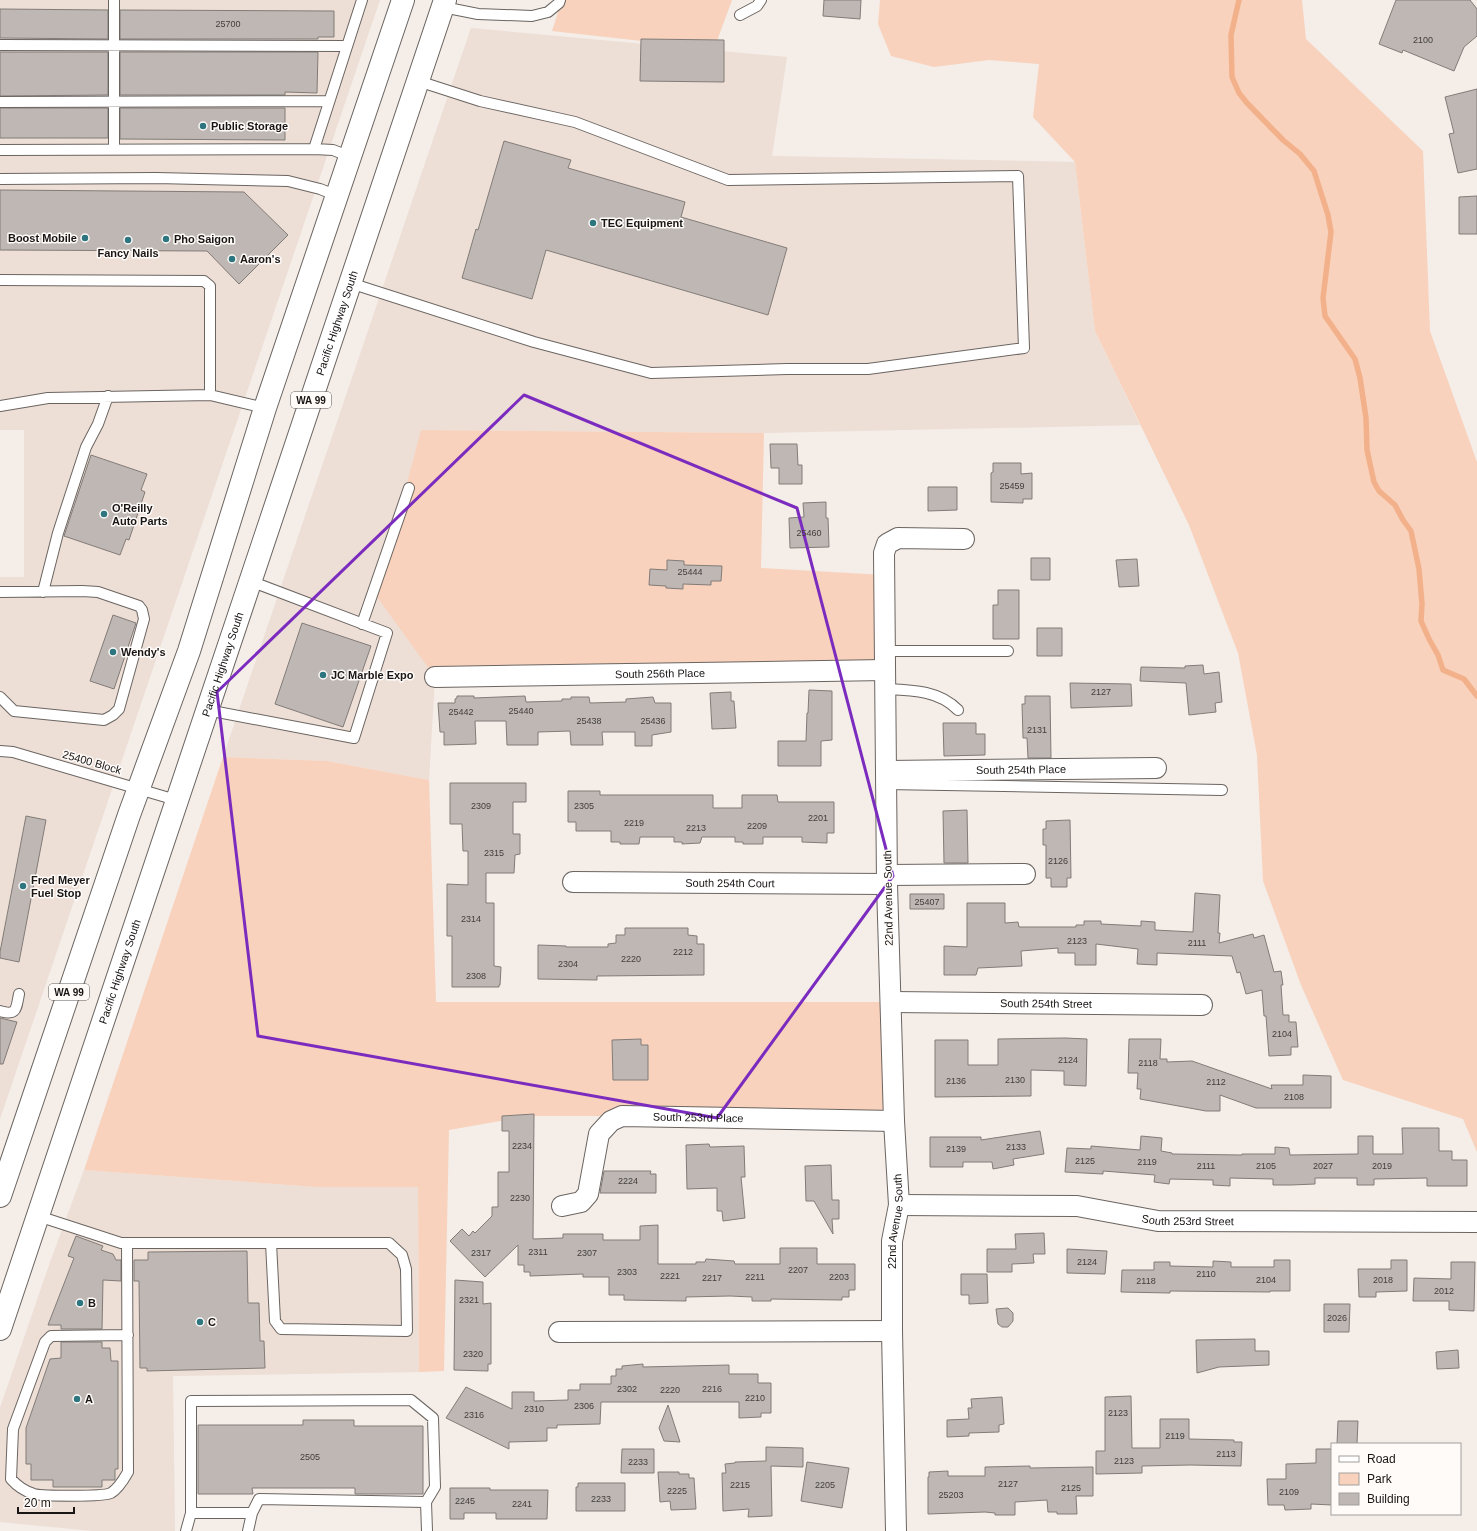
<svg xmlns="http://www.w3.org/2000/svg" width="1477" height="1531" font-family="Arial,sans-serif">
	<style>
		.built { fill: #edded6 }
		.green { fill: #f8d2bc }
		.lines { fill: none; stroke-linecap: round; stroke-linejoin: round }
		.stream { stroke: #f2b18a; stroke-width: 5.5 }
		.building { fill: #beb7b3; stroke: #827c78 }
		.lane-casing { stroke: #6b6561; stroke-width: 12 }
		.street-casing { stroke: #6b6561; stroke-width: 22 }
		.primary-casing { stroke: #6b6561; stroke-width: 24 }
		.lane { stroke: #fff; stroke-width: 10 }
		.street { stroke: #fff; stroke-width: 20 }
		.primary { stroke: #fff; stroke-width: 22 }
		.marked { fill: none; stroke: #7b2cbf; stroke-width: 3; stroke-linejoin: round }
		.poi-dot { fill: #2d757f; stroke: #fefbf9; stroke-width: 1.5 }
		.labels { text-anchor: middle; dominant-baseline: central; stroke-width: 3; stroke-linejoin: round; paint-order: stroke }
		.number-label { font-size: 9px; fill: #423e3c }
		.shield { fill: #fefbf9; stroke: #5d5a59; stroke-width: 1 }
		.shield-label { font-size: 10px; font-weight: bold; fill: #181514 }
		.poi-label { font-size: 11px; font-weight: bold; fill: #181514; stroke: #fefbf9; text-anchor: start }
		.street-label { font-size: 11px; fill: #181514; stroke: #fefbf9 }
	</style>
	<rect width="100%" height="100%" fill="#f4ede8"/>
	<path class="built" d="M0 0H380L0 1119V577H24V430H0Z
		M471 28 787 57 772 156 1075 162 1095 331 1140 425 764 433 421 430 435 677 429 780 327 761 223 757Z
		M84 1170 316 1187H418L419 1372 173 1376 175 1531H93L0 1522V1408L49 1265Z"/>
	<path class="green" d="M562 0H732L714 49 552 31Z
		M880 0H1302L1306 39 1423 151 1430 331 1477 462V1152L1463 1119 1343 1080 1301 985 1263 881 1257 755 1238 653 1189 525 1095 331 1075 162 1033 117 1039 64 989 60 934 67 891 56 878 24Z
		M421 430 764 433 761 568 884 575 885 670 435 677 377 597Z
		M223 757 327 761 429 780 436 1002H891L894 1121 622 1116H529L449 1130 444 1371 419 1372 418 1187H316L84 1170Z"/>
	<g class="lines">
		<path class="stream" d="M1239 0 1231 35 1232 77 1239 93 1247 103 1283 140 1300 154 1314 171 1328 215 1331 232 1323 298 1325 316 1355 359 1360 378 1366 418 1367 450 1374 482 1379 491 1395 505 1403 520 1411 531 1419 569 1422 604 1421 621 1429 639 1438 655 1443 670 1464 679 1477 696"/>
	</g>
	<path class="building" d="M824 0H861L860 19 823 16Z
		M1396 0H1470L1477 9V36L1464 47 1454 71 1403 50 1402 53 1379 44Z
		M0 9 108 10V39L0 38Z
		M120 10 334 11V37H318V39H120Z
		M641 39 724 40V82L640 81Z
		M0 52H108V95L0 96Z
		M120 52H318L317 93 285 92V95H120Z
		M1477 89V169L1458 173 1449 134 1454 133 1445 97Z
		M0 108H108V138H0Z
		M120 108H285V140L120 139Z
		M504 141 571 160 568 168 685 202 681 217 787 248 768 315 546 250 532 299 462 278 476 229 478 230Z
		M0 190 244 192 288 235 239 284 207 251 0 250Z
		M1477 196V234H1459V197Z
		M770 444H797L798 465H802V484H779V468H771Z
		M91 455 147 474 141 490 145 492 129 540 126 539 120 555 64 536Z
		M993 463H1021V474L1032 473V499H1023V503L991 502V473L993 472Z
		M928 487H957V510L928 511Z
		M826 502V518H828L829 547 790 548 789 518 804 517 803 503Z
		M1031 558H1050V580H1031Z
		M1137 559 1139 586 1119 587 1116 560Z
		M667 560 684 561V565L722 566 721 581H711V585L683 584V589L666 588V586L649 585 650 569 667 570Z
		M998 590H1019V639H993V605H998Z
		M113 615 136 623 114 689 90 681Z
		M302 623 371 646 343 727 275 704Z
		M1037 628H1062V656H1037Z
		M1203 665 1204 674 1219 672 1222 702 1215 703 1216 712 1189 715 1186 683 1140 681 1141 667 1185 668V666Z
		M1070 683 1131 684 1132 706 1071 708Z
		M809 690 832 691V740L821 741V766H778V741H806L807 713H808Z
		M731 692V701H734L736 728 712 729 710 693Z
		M457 696H474V698L525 696 526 702 562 701V699H571V697H589L590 703 626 702V699L653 697 655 703H671V732L652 735V746H635V732H602L603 745H571L570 731 538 732V745H507L506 721H475L476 744 444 745V732H440L438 703H455V699L457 698Z
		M1025 696H1050L1051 758H1028L1027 738H1023L1022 704H1025Z
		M943 723H976V734H985V755L944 756Z
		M450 783H526V802H513V834H520V854L515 855 514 873H486V903H494V966L501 967 500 985H499V987H452V936H447V884L468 885V851H463L462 824H450Z
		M568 791H600V795H713V808H742V795H777L778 802H834V833H827V843L802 842V837H763V844H743V842H735V837H702L700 843 682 844V842H674V837H640L639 844H620V842H611V831H576V822H568Z
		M967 810 968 863H944L943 811Z
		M26 816 46 820 19 962 0 958V952Z
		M1070 820 1071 878H1067V887H1051V878H1046V845H1043V829H1046V821Z
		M1195 893 1220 895 1218 933H1220L1219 943 1253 934 1254 938 1264 935 1274 972 1281 971 1283 985H1281L1283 1015H1289V1022H1296L1298 1047H1291V1055L1269 1056 1266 1016H1264L1262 990 1246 994 1240 972 1237 973 1232 956 1157 953V965L1137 964 1138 949 1096 944V965H1075V953H1058V948L1021 951 1022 966 978 968 976 975H944V946L967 947V903H1005V923L1018 922 1019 927H1076V925H1084V921H1101V924L1141 926V921L1155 922V930L1193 932Z
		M910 894H944V909H910Z
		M625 928H688V935L697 936V944H704V975L597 976V980L538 979V945L566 946V947H608V944L616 943V935H625Z
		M0 1018 17 1022 3 1064H0Z
		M1065 1038 1087 1039 1086 1086 1064 1085V1071L1031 1070V1096L935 1097V1040H968V1065H998V1039Z
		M641 1039V1045H648V1080H613L612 1040Z
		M1129 1039H1161L1160 1059H1167V1062L1192 1061 1272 1089 1271 1085H1303V1075L1331 1076V1108H1256L1220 1095V1111H1206L1140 1099 1141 1089H1137L1138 1073H1128Z
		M534 1114 533 1239 563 1238V1234H603V1240H640V1226L658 1225V1264H696V1262H705L706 1259 734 1261 735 1264H780V1248H817V1264H855V1290H849V1297H842V1300L771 1299V1301H752V1297L730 1296 686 1297V1301L624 1300V1295H609V1277H583V1274L530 1276V1272H524V1265H518V1245L485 1277 450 1241 462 1229 469 1236 473 1231 475 1233 492 1216V1207H498V1172H509V1131H502V1116Z
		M1402 1128H1439V1151H1452V1160H1467V1186H1427V1178L1374 1179V1185H1357V1178H1315V1184L1291 1185H1273V1179L1230 1178V1186L1213 1185V1180L1170 1179 1169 1184 1154 1182 1155 1175 1103 1171V1174L1065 1172 1067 1148 1091 1149V1146L1140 1150 1141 1136 1162 1138 1161 1151 1172 1153V1154L1242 1155V1154H1275V1147L1289 1148 1290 1155 1358 1154V1136H1373V1154H1403Z
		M1040 1131 1044 1154 1013 1159 1014 1165 993 1169 992 1162H963V1167H930V1137H981V1140Z
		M709 1144 710 1147 744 1146 745 1177H741L745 1218 723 1221 722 1211H717V1188L687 1189 686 1145Z
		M831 1165 832 1200H839V1219H832L833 1234 814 1201H806L805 1166Z
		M604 1171H651L650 1174H656V1193H600Z
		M1044 1233 1045 1254H1033L1034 1263 1012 1264V1272H987V1249H1016L1015 1234Z
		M76 1236 103 1246 101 1250 113 1254 116 1260H121V1281L103 1280 102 1329H61V1325H48L74 1258 68 1256Z
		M1067 1249 1107 1251 1105 1274 1067 1273Z
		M247 1251 248 1303H259L260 1341H264L265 1368 147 1371V1368H140L139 1281H134V1260H148V1252Z
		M1274 1260H1290V1291H1270V1292L1170 1291V1293L1121 1292 1122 1270H1154V1262H1170V1266L1213 1267V1261L1231 1262V1267H1274Z
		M1391 1260H1407V1291L1376 1292V1297H1359L1358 1269H1391Z
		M1451 1262H1475L1474 1311 1449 1310V1301H1413L1414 1278 1451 1279Z
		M961 1274H987L988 1303 969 1304V1295H961Z
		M455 1280 483 1282V1304L491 1303V1364H488V1371L454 1370Z
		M1324 1304H1350L1349 1332H1324Z
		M1008 1308 1013 1313V1321L1008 1327H1002L998 1324 996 1309Z
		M1255 1339V1351H1269V1365L1219 1367 1197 1373 1196 1340Z
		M61 1342H102V1348H110L111 1361H118V1469H115V1480H102V1487H53V1480H31V1464H26V1428L50 1359 61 1358Z
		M1458 1350 1459 1368 1437 1369 1436 1352Z
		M643 1364V1367L729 1365V1374H758V1383H771V1413H761V1417L739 1418V1402H601L600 1424 557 1425V1428H547V1441L509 1442V1449L446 1418 466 1387 512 1409V1392H534V1401L568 1400V1390H580V1384H611V1376H616V1369H622V1366Z
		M1131 1396 1132 1448H1160V1419H1189V1439L1234 1440V1442H1242L1241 1466 1190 1465 1142 1466V1473L1096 1474V1451H1105V1397Z
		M1002 1397 1004 1424 999 1425V1432L969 1433V1436L947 1437V1420L969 1419 968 1408H972L971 1399Z
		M668 1405 680 1442 664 1441 659 1428Z
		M303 1420H354V1426H423V1494H355V1488H252L253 1494H198V1425H303Z
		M1338 1421H1358L1357 1444H1337Z
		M766 1447 803 1448V1467L771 1466 772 1516 748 1517 749 1509 723 1511 722 1473H726L725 1464 735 1463V1462L766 1461Z
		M622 1449H654V1473H621Z
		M1316 1449H1332V1505L1311 1504V1509L1285 1510 1284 1505H1268L1267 1479H1286V1464L1316 1463Z
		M807 1462 849 1468 842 1508 801 1501Z
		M1030 1466V1468L1093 1467V1496H1076L1077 1514H1057V1512H1048L1047 1500 1015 1502V1515H995V1513L985 1512 928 1514V1477H929V1472L948 1471V1476H985V1467Z
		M658 1472H679V1474H689V1478H694L696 1509 671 1510 670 1501 660 1502Z
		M578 1483H625V1511H576V1487H578Z
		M450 1488H490V1490H548L547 1519H496V1513H464V1519H450Z"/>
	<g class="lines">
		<defs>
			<path id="lane" d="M114 0V149
				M443 7 478 14 532 16 548 12 559 3 560 0
				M740 15 757 6 761 0
				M0 45 347 46
				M0 102 329 101
				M314 149 362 0
				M0 150 314 149 333 150 351 157
				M0 179 156 178 288 181 320 189 338 196
				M0 280 204 281 210 286V395
				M350 283 534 342 651 373 787 369H868L1024 348 1018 176 728 180 575 122 480 101 418 81
				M0 406 48 398 210 395 265 408
				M0 592 82 591 98 592 139 606 142 610 144 619 119 709 113 715 104 720 14 711 0 697
				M43 592 58 533 86 447 98 424 108 396
				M362 624 409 488
				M885 651H1008
				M885 689C911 690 939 690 958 710
				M207 710 354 738 387 633 250 581
				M0 751 13 752 176 800
				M886 784 1222 790
				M0 1011C17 1016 16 1009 19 994
				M38 1216 121 1243H389L402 1255 406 1269 407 1331 281 1329 275 1321 271 1243
				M127 1243 128 1472C124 1479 118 1489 111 1493 103 1497 42 1496 34 1494 24 1491 18 1487 11 1479L13 1429 45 1342 51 1336 128 1335
				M191 1513V1401L411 1400 433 1418 435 1487 426 1502
				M186 1531 191 1513H252L259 1499 426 1502 427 1531
				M248 1531 252 1513"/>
			<g id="street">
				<path id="s1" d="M435 677 885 670"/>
				<path id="s2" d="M886 771 1156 768"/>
				<path d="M887 875 1025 874"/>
				<path id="s3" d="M573 882 887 884"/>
				<path id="s4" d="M891 1002 1202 1005"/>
				<path id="s5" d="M899 1205 1077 1206 1158 1221 1477 1222"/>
				<path id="s6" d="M562 1206 581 1202 588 1194 599 1134 611 1121 622 1116 894 1121"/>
				<path d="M559 1332 892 1331"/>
				<path id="s7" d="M896 1531 892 1331V1241L899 1205 894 1121 887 884 884 553 887 544 898 538 964 539"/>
			</g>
			<g id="primary">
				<path d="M0 1196 129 815 189 651 265 408 403 0"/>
				<path id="s8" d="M0 1329 445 0"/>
			</g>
		</defs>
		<use href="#lane" class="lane-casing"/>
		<use href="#street" class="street-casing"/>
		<use href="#primary" class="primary-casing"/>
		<use href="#lane" class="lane"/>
		<use href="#street" class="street"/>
		<use href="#primary" class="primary"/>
	</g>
	<path class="marked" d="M524 395 797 508 893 876 717 1118 258 1036 217 692Z"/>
	<g class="poi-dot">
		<circle cx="203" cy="126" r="4"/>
		<circle cx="593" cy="223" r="4"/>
		<circle cx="85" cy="238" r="4"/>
		<circle cx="166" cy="239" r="4"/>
		<circle cx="128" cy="240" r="4"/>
		<circle cx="232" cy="259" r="4"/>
		<circle cx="104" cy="514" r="4"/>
		<circle cx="113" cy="652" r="4"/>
		<circle cx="323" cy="675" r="4"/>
		<circle cx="23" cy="886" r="4"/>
		<circle cx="80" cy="1303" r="4"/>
		<circle cx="200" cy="1322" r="4"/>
		<circle cx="77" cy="1399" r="4"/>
	</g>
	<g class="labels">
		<g class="number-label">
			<text x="228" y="24">25700</text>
			<text x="1423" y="40">2100</text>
			<text x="1012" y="486">25459</text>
			<text x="809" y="533">25460</text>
			<text x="690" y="572">25444</text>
			<text x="1101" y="692">2127</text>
			<text x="521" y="711">25440</text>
			<text x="461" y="712">25442</text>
			<text x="589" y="721">25438</text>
			<text x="653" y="721">25436</text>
			<text x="1037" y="730">2131</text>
			<text x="481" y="806">2309</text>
			<text x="584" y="806">2305</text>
			<text x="818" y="818">2201</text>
			<text x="634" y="823">2219</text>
			<text x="757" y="826">2209</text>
			<text x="696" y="828">2213</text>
			<text x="494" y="853">2315</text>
			<text x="1058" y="861">2126</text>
			<text x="927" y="902">25407</text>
			<text x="471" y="919">2314</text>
			<text x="1077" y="941">2123</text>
			<text x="1197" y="943">2111</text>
			<text x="683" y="952">2212</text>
			<text x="631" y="959">2220</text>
			<text x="568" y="964">2304</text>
			<text x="476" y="976">2308</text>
			<text x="1282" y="1034">2104</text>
			<text x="1068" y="1060">2124</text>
			<text x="1148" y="1063">2118</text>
			<text x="1015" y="1080">2130</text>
			<text x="956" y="1081">2136</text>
			<text x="1216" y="1082">2112</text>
			<text x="1294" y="1097">2108</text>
			<text x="522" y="1146">2234</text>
			<text x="1016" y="1147">2133</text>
			<text x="956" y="1149">2139</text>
			<text x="1085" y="1161">2125</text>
			<text x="1147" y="1162">2119</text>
			<text x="1206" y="1166">2111</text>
			<text x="1266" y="1166">2105</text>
			<text x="1323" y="1166">2027</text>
			<text x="1382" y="1166">2019</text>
			<text x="628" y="1181">2224</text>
			<text x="520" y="1198">2230</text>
			<text x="538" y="1252">2311</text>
			<text x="481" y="1253">2317</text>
			<text x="587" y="1253">2307</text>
			<text x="1087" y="1262">2124</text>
			<text x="798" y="1270">2207</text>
			<text x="627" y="1272">2303</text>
			<text x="1206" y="1274">2110</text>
			<text x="670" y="1276">2221</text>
			<text x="755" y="1277">2211</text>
			<text x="839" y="1277">2203</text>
			<text x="712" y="1278">2217</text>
			<text x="1266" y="1280">2104</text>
			<text x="1383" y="1280">2018</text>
			<text x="1146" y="1281">2118</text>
			<text x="1444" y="1291">2012</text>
			<text x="469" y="1300">2321</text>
			<text x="1337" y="1318">2026</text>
			<text x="473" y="1354">2320</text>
			<text x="627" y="1389">2302</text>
			<text x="712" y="1389">2216</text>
			<text x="670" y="1390">2220</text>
			<text x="755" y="1398">2210</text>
			<text x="584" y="1406">2306</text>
			<text x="534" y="1409">2310</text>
			<text x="1118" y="1413">2123</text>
			<text x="474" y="1415">2316</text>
			<text x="1175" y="1436">2119</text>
			<text x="1226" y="1454">2113</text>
			<text x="310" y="1457">2505</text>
			<text x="1124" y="1461">2123</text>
			<text x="638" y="1462">2233</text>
			<text x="1008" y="1484">2127</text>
			<text x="740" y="1485">2215</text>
			<text x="825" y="1485">2205</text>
			<text x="1071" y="1488">2125</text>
			<text x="677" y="1491">2225</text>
			<text x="1289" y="1492">2109</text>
			<text x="951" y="1495">25203</text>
			<text x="601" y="1499">2233</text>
			<text x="465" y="1501">2245</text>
			<text x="522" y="1504">2241</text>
		</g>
		<g class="shield">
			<rect x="291" y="392" width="40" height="16" rx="3"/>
			<rect x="49" y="984" width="40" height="16" rx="3"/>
		</g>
		<g class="shield-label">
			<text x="311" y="400">WA 99</text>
			<text x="69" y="992">WA 99</text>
		</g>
		<g class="poi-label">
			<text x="211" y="126">Public Storage</text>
			<text x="601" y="223">TEC Equipment</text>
			<text x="77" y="238" text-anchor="end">Boost Mobile</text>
			<text x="174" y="239">Pho Saigon</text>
			<text x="128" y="253" text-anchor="middle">Fancy Nails</text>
			<text x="240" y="259">Aaron's</text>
			<text x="112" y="508">O'Reilly<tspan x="112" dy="13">Auto Parts</tspan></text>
			<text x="121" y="652">Wendy's</text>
			<text x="331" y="675">JC Marble Expo</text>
			<text x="31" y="880">Fred Meyer<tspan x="31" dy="13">Fuel Stop</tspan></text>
			<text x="88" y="1303">B</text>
			<text x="208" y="1322">C</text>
			<text x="85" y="1399">A</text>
		</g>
		<g class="street-label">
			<text stroke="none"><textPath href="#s8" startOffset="1061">Pacific Highway South</textPath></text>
			<text stroke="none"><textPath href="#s8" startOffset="701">Pacific Highway South</textPath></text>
			<text stroke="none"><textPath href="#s1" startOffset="225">South 256th Place</textPath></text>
			<text transform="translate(92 762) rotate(16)">25400 Block</text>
			<text stroke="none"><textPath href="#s2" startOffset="135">South 254th Place</textPath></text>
			<text stroke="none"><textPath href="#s3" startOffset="157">South 254th Court</textPath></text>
			<text transform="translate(888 898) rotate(-91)">22nd Avenue South</text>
			<text stroke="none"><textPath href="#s8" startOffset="377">Pacific Highway South</textPath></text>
			<text stroke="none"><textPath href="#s4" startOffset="155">South 254th Street</textPath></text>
			<text stroke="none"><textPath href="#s6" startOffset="197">South 253rd Place</textPath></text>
			<text stroke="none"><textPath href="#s5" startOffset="290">South 253rd Street</textPath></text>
			<text stroke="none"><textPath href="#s7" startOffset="310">22nd Avenue South</textPath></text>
		</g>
	</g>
	<rect x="1331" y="1443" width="130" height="72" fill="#fefbf9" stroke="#a29f9d"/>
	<rect x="1339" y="1456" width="20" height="6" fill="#ffffff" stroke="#a29f9d"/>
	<text x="1367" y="1463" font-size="12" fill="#181514">Road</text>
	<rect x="1339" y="1473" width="20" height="12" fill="#f8d2bc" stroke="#a29f9d"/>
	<text x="1367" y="1483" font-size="12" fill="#181514">Park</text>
	<rect x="1339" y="1493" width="20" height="12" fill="#beb7b3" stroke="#a29f9d"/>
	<text x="1367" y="1503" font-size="12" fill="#181514">Building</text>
	<path d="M18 1507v6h56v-6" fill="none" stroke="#181514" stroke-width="2"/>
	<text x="24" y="1507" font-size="12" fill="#181514" stroke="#fefbf9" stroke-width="3" paint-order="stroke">20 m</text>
</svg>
